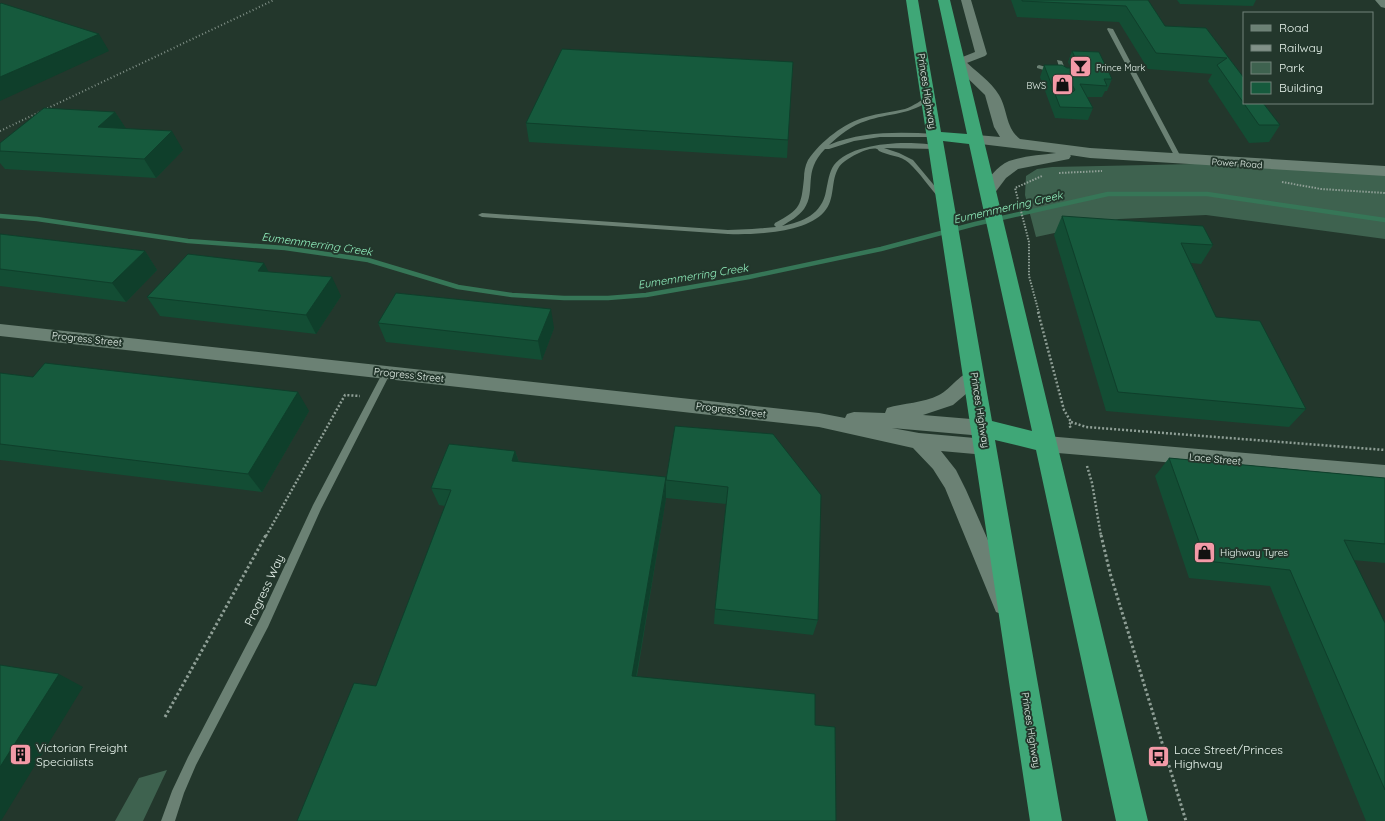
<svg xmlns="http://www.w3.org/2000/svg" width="1385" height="821" font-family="Quicksand,sans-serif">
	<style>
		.green { fill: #3e624f }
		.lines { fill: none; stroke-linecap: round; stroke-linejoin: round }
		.stream { stroke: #367657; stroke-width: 4.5 }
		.path-far2 { stroke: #8f9f96; stroke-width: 2; stroke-dasharray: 1.5 1.5; stroke-linecap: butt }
		.path-far1 { stroke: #8f9f96; stroke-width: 2.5; stroke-dasharray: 2 2; stroke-linecap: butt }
		.path { stroke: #8f9f96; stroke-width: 3; stroke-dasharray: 2.5 2.5; stroke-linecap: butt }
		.lane { fill: #6b8174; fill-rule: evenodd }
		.street { fill: #6b8174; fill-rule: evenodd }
		.secondary { fill: #6b8174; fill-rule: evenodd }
		.highway { fill: #3fa777; fill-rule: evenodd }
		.rail { stroke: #819188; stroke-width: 2; stroke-dasharray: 1 2.5; stroke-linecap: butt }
		.wall { fill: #134d34 }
		.shaded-wall { fill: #0f3f2b }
		.building { fill: #165a3d; stroke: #0f3f2b; fill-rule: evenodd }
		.labels { text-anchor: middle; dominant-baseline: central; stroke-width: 4; stroke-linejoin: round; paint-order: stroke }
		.far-poi-label { font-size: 9px; fill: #e9f5ee; stroke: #23372c; text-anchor: start }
		.far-street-label { font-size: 9px; fill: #e9f5ee; stroke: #23372c }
		.street-label { font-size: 10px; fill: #e9f5ee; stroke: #23372c }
		.poi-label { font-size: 10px; fill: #e9f5ee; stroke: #23372c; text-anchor: start }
		.water-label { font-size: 11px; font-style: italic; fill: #91f0be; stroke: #23372c }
		.near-street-label { font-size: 12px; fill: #e9f5ee; stroke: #23372c }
		.near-poi-label { font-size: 12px; fill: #e9f5ee; stroke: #23372c; text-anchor: start }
	</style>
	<rect width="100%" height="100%" fill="#23372c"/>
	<path class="green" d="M1244 163 1385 171V239L1206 215 1119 219 1036 237 1025 195 1026 176 1037 169 1052 167Z
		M167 770 143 821H115L139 778Z"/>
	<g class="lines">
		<path class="stream" d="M0 216 37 219 188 241 285 248 368 260 458 287 512 295 564 298H608L646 295 749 277 881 249 975 224 1108 194H1207L1385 220"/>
		<path class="path-far2" d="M1059 173 1102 171
			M1282 182 1321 189 1385 193
			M1039 313 1029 276V242L1015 188 1042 176"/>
		<path class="path-far1" d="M1038 312 1064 410 1071 422 1069 425 1071 428
			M1071 422 1086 427 1385 450
			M1087 466 1092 483 1101 536
			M266 536 345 395 360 396"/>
		<path class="path" d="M1101 535 1110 573 1186 821
			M165 717 266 535"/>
		<path class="lane" d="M1108 28 1113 29 1182 159 1181 160 1176 159 1107 29Z
			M1057 60 1062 61 1068 77 1067 78 1062 77Z
			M1039 65 1056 70 1057 71 1054 73 1037 68V66Z
			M929 96 931 97V99C912 115 888 113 866 121 852 125 840 135 829 145 863 131 899 132 935 134L937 135V137H880L854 141 829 149H825C802 172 817 190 804 209 798 217 790 221 782 226 803 222 822 214 826 191 828 182 829 172 834 165 852 141 913 140 939 146L940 147 937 149 884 148 899 153 913 160 943 196V198H939C929 187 920 173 909 163 901 155 888 156 879 151 878 150 878 149 877 149 868 146 844 160 839 167 830 181 836 199 824 212 806 233 753 235 728 234L482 217 478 215 482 213 728 230 752 229 776 227 774 225 775 223C801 209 801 206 804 178 804 172 805 166 808 160 821 141 844 123 866 117 879 113 892 112 905 109 914 106 921 100 929 96Z
			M387 369 391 372 321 509 268 627 196 765 184 793 175 821H161L172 791 188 757 260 619 313 505 383 372Z"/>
		<path class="street" d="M961 0H971L987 54 985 56 959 66 955 64 953 62 955 60 975 52Z
			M1375 0H1385V8L1381 7Z
			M0 324 819 413 845 418 847 414 854 412 885 413 887 408C904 403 923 403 939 395 953 388 963 367 980 372L983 377 980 382 953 405 923 415 983 420 990 423 993 428 990 433 983 436 892 428 919 433 986 439 993 441 996 447 993 453 986 455 941 451 956 470 966 490 1016 604 1012 612 1004 615 996 612 945 488 933 469 913 448 819 427 0 336Z
			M1046 436 1385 465V481L1046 452 1039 450 1036 444 1039 438Z"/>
		<path class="secondary" d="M959 59 964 60C975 71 991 81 999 95 1008 110 1005 127 1020 139L1090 148 1385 166V176L1090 158 1070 155 1071 156 1069 159 1018 169 1006 178 994 194 988 195 982 194 980 190C987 180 997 166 1009 161 1023 156 1041 155 1056 153L972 143 969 140 972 137 977 135 1000 137 994 127 985 95 952 63 954 60Z"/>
		<path class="highway" d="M906 0H918L941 132 967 134 938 0H950L1148 821H1116L1036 450 995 440 1062 821H1030ZM943 141 969 144 1032 431 992 421Z"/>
		<path class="rail" d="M0 131 274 0"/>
	</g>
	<path class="wall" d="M1011 0H1148L1165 26 1206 28 1280 125 1269 142 1249 143 1208 81 1212 74 1148 69 1119 22 1017 17Z
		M1177 0H1256L1253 6 1180 4Z
		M1072 51 1112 79 1107 91H1105L1102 97H1087L1093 108 1088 120 1055 118 1040 77 1044 65 1071 68 1068 62Z
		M115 112 126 129 183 150 156 178 5 169 0 163V143Z
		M526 123 788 140 787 158 529 142Z
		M1062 216 1213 245 1201 264 1191 263 1216 317 1306 409 1289 427 1106 411 1054 235Z
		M0 234 145 251 157 270 126 302 0 286Z
		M269 272 341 296 316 334 160 316 147 297Z
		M378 323 554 328 542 360 386 342Z
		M0 373 309 411 262 492 0 460Z
		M773 434 818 620 813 635 714 624 715 609 726 504 666 498 637 676 815 725 376 686 445 506 439 505 431 488 515 451 519 462 666 477Z
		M1169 458 1385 478V563L1353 560 1385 623V821H1366L1270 586 1189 578 1155 476Z"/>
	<path class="shaded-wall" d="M99 34 109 51 0 101V77Z
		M115 112 127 130 98 127Z
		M172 131 183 150 156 178 144 159Z
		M145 251 157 270 126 302 112 283Z
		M264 263 274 282 258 271Z
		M332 277 341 296 316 334 306 315Z
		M551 309 554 328 542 360 538 341Z
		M298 392 309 411 262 492 248 474Z
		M515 451 521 469 512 461Z
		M666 480V498L634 689 632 676Z
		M59 674 83 687 1 821H0V767Z"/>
	<path class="building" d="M1022 0H1148L1165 26 1206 28 1244 78V103H1263L1280 125H1259L1217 65 1227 58 1156 53 1126 6 1022 1Z
		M1 3 99 34 0 77V4Z
		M562 49 793 62 788 140 526 123Z
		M1072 51 1099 52 1112 79H1104L1107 86 1080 84 1093 108 1060 107 1044 65H1062L1067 68H1071L1074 66H1079ZM1065 82 1071 83 1075 90 1073 92 1067 91 1063 83Z
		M44 108 115 112 98 127 172 131 144 159 0 151V143Z
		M1062 216 1203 226 1213 245 1181 243 1216 317 1260 321 1306 409 1118 392Z
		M0 234 145 251 112 283 0 269Z
		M188 254 264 263 258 271 332 277 306 315 147 297Z
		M396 293 551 309 538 341 378 323Z
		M45 363 298 392 248 474 0 444V373L33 377Z
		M675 426 773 434 821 495 818 620 715 609 728 487 666 480Z
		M449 444 515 451 512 461 666 477 632 676 815 694V725L835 727 836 821H297L354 683 376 686 451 490 431 488Z
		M1169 458 1385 478V544L1344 540 1385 623V790L1290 570 1206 561Z
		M0 665 59 674 0 767Z"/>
	<defs>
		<symbol id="bar-square" viewBox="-11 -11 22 22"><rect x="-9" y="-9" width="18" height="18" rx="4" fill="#f39aa7" stroke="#23372c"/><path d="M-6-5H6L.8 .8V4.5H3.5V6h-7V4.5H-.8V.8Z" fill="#111"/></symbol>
		<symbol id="shop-square" viewBox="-11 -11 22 22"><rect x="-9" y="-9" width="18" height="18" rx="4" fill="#f39aa7" stroke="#23372c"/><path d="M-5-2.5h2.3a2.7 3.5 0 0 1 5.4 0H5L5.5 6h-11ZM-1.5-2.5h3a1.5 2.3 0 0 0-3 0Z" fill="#111"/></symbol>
		<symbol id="building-square" viewBox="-11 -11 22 22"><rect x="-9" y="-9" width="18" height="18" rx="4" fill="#f39aa7" stroke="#23372c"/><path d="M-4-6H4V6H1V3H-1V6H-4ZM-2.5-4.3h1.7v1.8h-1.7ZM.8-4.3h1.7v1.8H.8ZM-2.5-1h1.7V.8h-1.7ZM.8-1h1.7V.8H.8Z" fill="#111"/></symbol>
		<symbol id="bus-square" viewBox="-11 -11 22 22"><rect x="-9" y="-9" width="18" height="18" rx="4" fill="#f39aa7" stroke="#23372c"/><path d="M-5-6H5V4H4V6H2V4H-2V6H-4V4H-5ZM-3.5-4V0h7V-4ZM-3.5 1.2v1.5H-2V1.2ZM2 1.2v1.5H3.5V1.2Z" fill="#111"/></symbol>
	</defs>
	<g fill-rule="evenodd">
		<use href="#bar-square" x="1068" y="54" width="25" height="25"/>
		<use href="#shop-square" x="1050" y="72" width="25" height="25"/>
		<use href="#shop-square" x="1192" y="540" width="25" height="25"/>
		<use href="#building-square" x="8" y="742" width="25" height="25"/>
		<use href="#bus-square" x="1146" y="744" width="25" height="25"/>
	</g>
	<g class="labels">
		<g class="far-poi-label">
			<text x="1096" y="67">Prince Mark</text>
			<text x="1046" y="85" text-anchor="end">BWS</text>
		</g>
		<g class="far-street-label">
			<text transform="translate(1237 163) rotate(4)">Power Road</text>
		</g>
		<g class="street-label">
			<text transform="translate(927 91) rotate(81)">Princes Highway</text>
			<text transform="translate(87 339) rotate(6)">Progress Street</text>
			<text transform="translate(409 375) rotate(6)">Progress Street</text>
			<text transform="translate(731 410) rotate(7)">Progress Street</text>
			<text transform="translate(980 410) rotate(81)">Princes Highway</text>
			<text transform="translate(1215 459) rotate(5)">Lace Street</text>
			<text transform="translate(1031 730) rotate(81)">Princes Highway</text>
		</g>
		<g class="poi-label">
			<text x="1220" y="552">Highway Tyres</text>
		</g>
		<g class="water-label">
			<text transform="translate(1008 207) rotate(-13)">Eumemmerring Creek</text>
			<text transform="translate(317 244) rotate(8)">Eumemmerring Creek</text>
			<text transform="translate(693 276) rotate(-9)">Eumemmerring Creek</text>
		</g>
		<g class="near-street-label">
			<text transform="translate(264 590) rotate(-65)">Progress Way</text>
		</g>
		<g class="near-poi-label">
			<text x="36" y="747">Victorian Freight<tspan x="36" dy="14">Specialists</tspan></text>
			<text x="1174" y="749">Lace Street/Princes<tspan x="1174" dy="14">Highway</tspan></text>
		</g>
	</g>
	<rect x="1243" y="12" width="130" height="92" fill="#23372c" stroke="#72837a"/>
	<rect x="1251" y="25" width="20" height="6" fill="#6b8174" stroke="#72837a"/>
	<text x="1279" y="32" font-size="12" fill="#e9f5ee">Road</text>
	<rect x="1251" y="45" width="20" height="6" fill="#819188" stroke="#72837a"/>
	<text x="1279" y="52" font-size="12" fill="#e9f5ee">Railway</text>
	<rect x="1251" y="62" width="20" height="12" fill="#3e624f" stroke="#72837a"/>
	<text x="1279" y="72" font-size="12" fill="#e9f5ee">Park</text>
	<rect x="1251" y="82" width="20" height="12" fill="#165a3d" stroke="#72837a"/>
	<text x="1279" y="92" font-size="12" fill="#e9f5ee">Building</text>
</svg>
